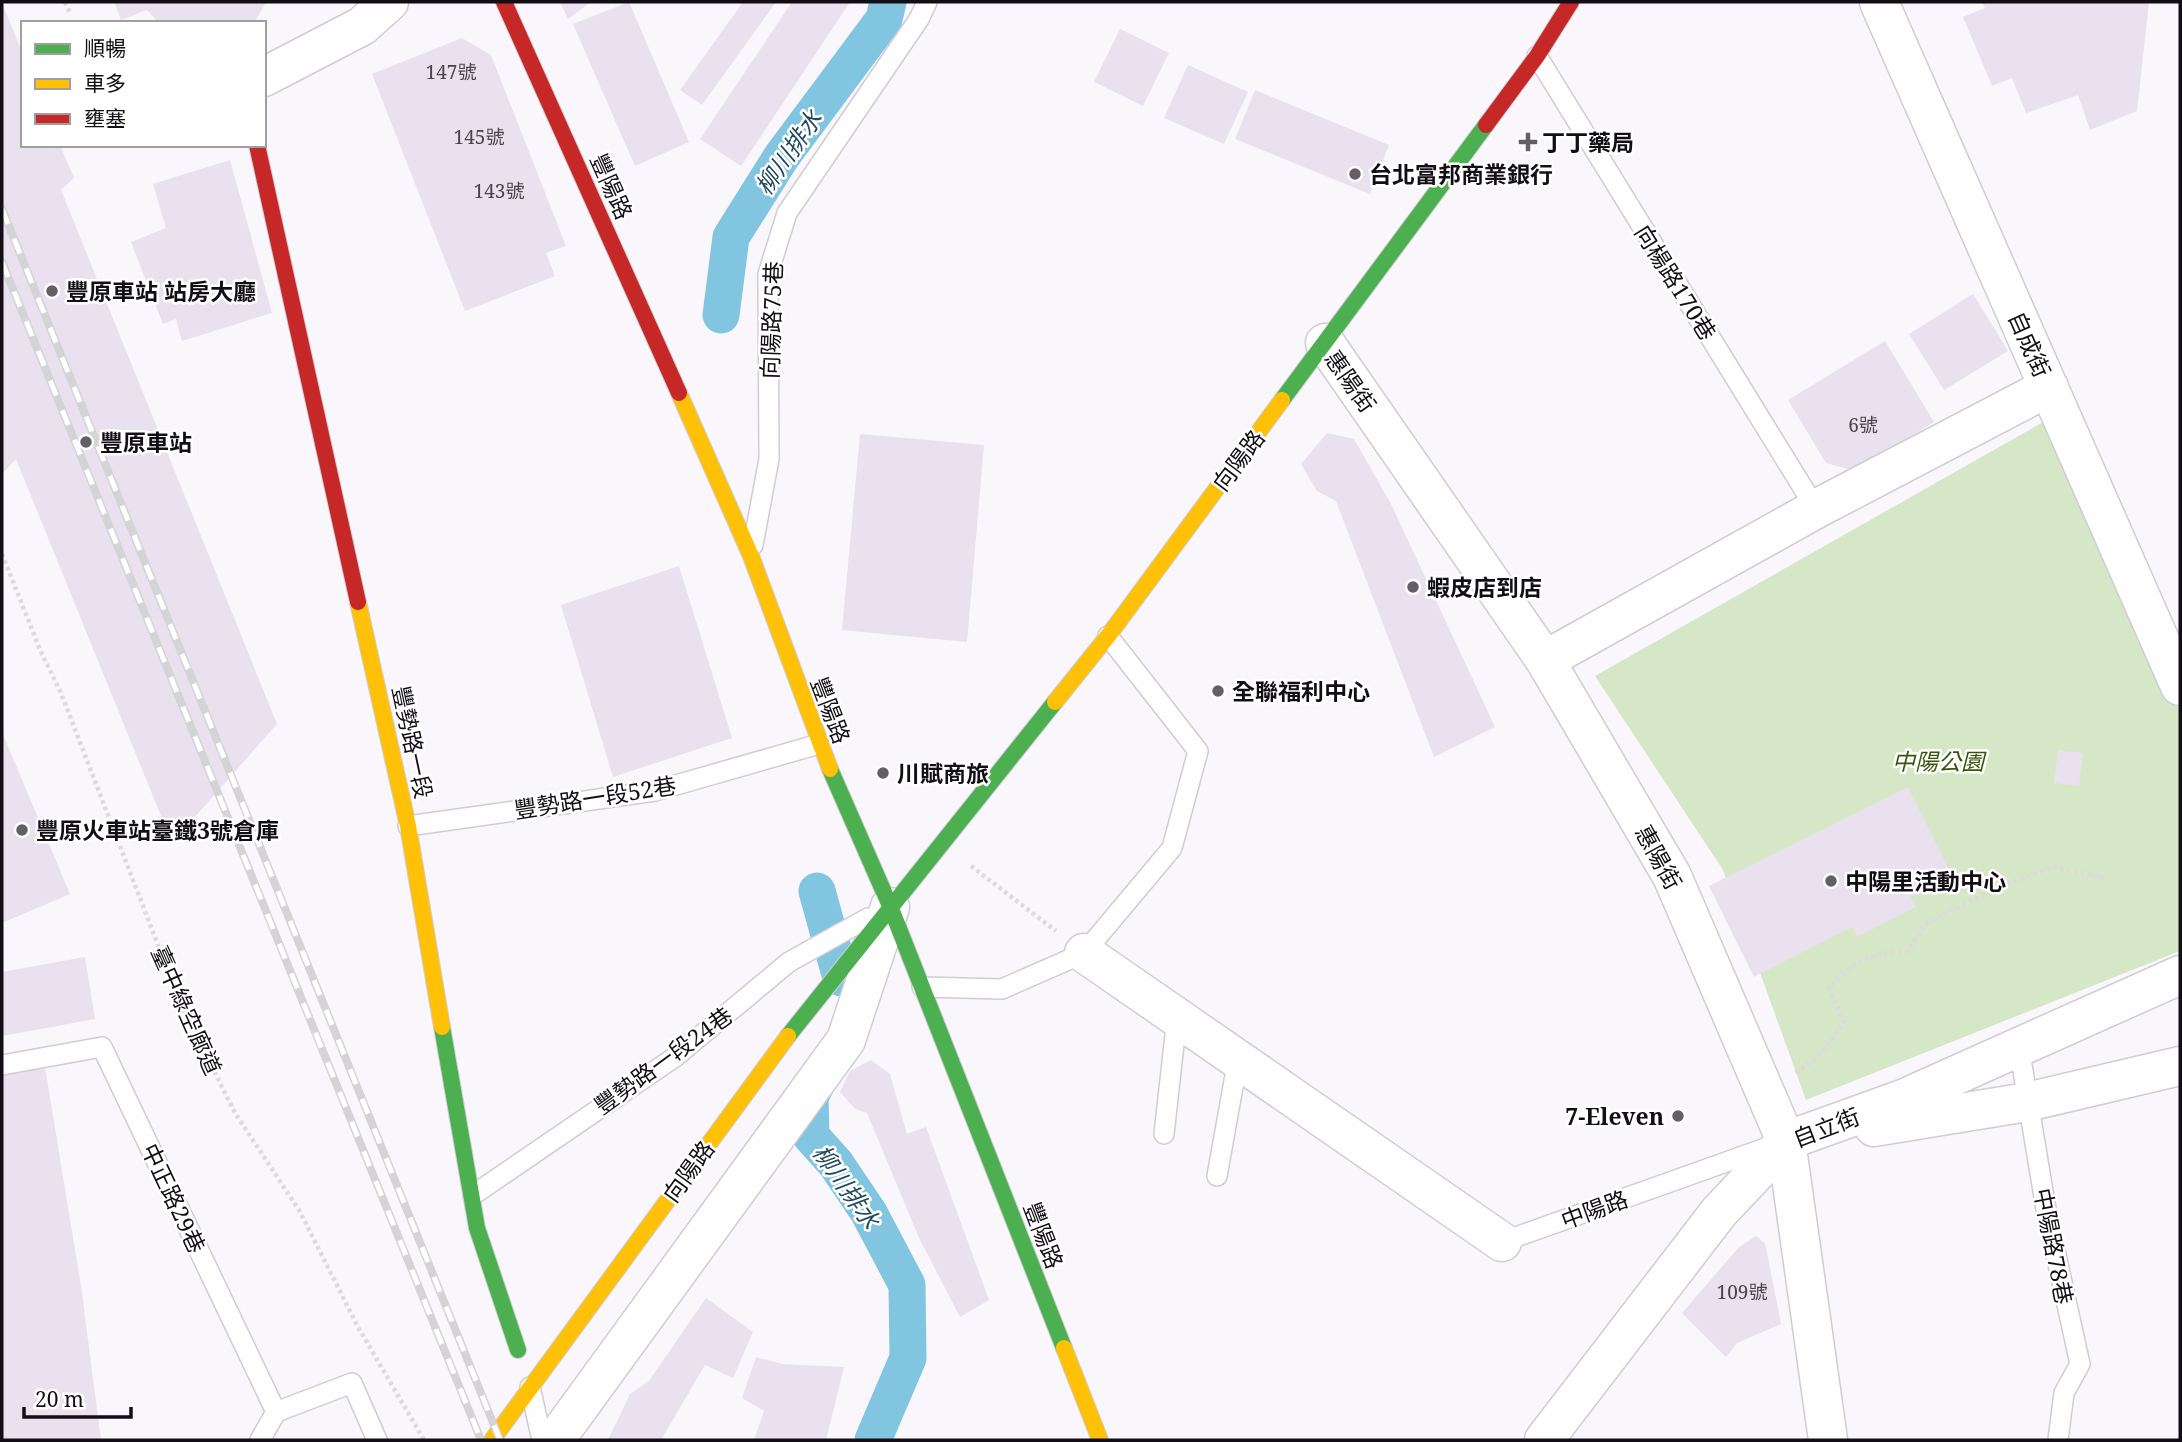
<svg xmlns="http://www.w3.org/2000/svg" width="2182" height="1442" font-family="'Noto Serif','Noto Sans TC',serif">
	<style>
		.green { fill: #d5e7c6 }
		.lines { fill: none; stroke-linecap: round; stroke-linejoin: round }
		.canal { stroke: #81c5e1; stroke-width: 37 }
		.building { fill: #e9e1ed }
		.lane-casing { stroke: #d0ccd3; stroke-width: 22 }
		.street-casing { stroke: #d0ccd3; stroke-width: 41 }
		.fast-casing { stroke: #d0ccd3; stroke-width: 18 }
		.slow-casing { stroke: #d0ccd3; stroke-width: 18 }
		.jam-casing { stroke: #d0ccd3; stroke-width: 18 }
		.path { stroke: #dbdadc; stroke-width: 4.5; stroke-dasharray: 3.5 3.5; stroke-linecap: butt }
		.lane { stroke: #fefefe; stroke-width: 19 }
		.street { stroke: #fefefe; stroke-width: 38 }
		.fast { stroke: #4caf50; stroke-width: 16 }
		.slow { stroke: #ffc107; stroke-width: 16 }
		.jam { stroke: #c62828; stroke-width: 16 }
		.rail-casing { stroke: #d4d3d5; stroke-width: 8 }
		.rail { stroke: #fff; stroke-width: 5; stroke-dasharray: 16; stroke-linecap: butt }
		.poi-dot { fill: #645f66; stroke: #fff; stroke-width: 2.5 }
		.labels { text-anchor: middle; dominant-baseline: central; stroke-width: 5; stroke-linejoin: round; paint-order: stroke }
		.number-label { font-size: 19px; fill: #4a434d }
		.poi-label { font-size: 23px; font-weight: bold; fill: #130d16; stroke: #fff; text-anchor: start }
		.street-label { font-size: 23px; fill: #130d16; stroke: #fff }
		.park-label { font-size: 23px; font-style: italic; fill: #37580a; stroke: #fff }
		.water-label { font-size: 24px; font-style: italic; fill: #214b5b; stroke: #fff }
	</style>
	<rect width="100%" height="100%" fill="#f9f7fb"/>
	<path class="green" d="M2052 417 2180 713V951L1806 1100 1723 870 1595 676Z"/>
	<g class="lines">
		<path class="canal" d="M721 315 731 237 782 156 884 19 888 2
			M817 891 841 978
			M822 1073 810 1097 811 1136 836 1164 869 1213 907 1285 908 1358 873 1440"/>
	</g>
	<path class="building" d="M114 2H266L254 23H159L147 10 121 20Z
		M560 2H591L568 19Z
		M629 2 689 142 635 166 573 24Z
		M743 2H776L702 105 680 90Z
		M792 2H850L741 166 700 139Z
		M1982 2H2149L2137 111 2090 130 2078 95 2026 113 2012 78 1992 86 1963 17 1985 8Z
		M2 3 23 54V145H60L74 178 61 190 277 724 172 843 16 459 2 474Z
		M1120 29 1169 53 1143 106 1094 82Z
		M462 38 491 55 566 246 546 253 555 276 465 311 372 74Z
		M1188 65 1248 92 1224 144 1164 118Z
		M1255 90 1389 145 1370 194 1235 139Z
		M230 160 272 313 182 341 176 319 163 324 131 242 166 228 153 184Z
		M1973 294 2008 351 1944 390 1909 334Z
		M1885 341 1934 422 1855 471 1826 463 1788 400Z
		M1327 433 1354 439 1391 504 1495 727 1434 757 1336 501 1317 491 1301 464Z
		M860 434 984 445 967 642 842 630Z
		M679 566 732 738 613 777 561 605Z
		M2 732 70 894 2 923Z
		M2058 750 2083 753 2079 786 2054 783Z
		M1908 787 1952 875 1910 896 1916 907 1857 937 1852 927 1754 977 1709 886Z
		M85 957 95 1019 2 1036V972Z
		M871 1060 890 1074 907 1134 926 1127 989 1300 960 1317 919 1238 867 1113 855 1109 840 1092 850 1071Z
		M45 1067 81 1286 101 1440H2V1075Z
		M1756 1236 1765 1243 1781 1324 1737 1343 1726 1357 1682 1313 1739 1247Z
		M706 1298 753 1332 733 1378 705 1365 661 1440H608L630 1394 649 1381Z
		M756 1357 782 1364 844 1367 826 1440H754L764 1411 742 1398Z"/>
	<g class="lines">
		<defs>
			<path id="lane" d="M1537 56 1816 509
				M753 545 769 459 768 274 787 213 919 19 927 2
				M408 826 655 791 819 744
				M922 987 1002 989 1084 953 1172 848 1198 751 1108 636
				M2019 1047 2046 1209 2080 1364 2064 1393 2058 1440
				M2 1065 102 1047 276 1412 260 1440
				M1164 1134 1177 1017
				M1217 1176 1238 1059
				M473 1195 675 1057 789 962 868 918
				M1502 1242 1771 1146
				M530 1387 542 1440
				M276 1412 352 1383 377 1440"/>
			<path id="street" d="M1879 2 2180 686
				M264 77 362 26 389 2
				M1325 343 1545 660 1672 876 1786 1141 1828 1440
				M1545 660 1816 509 2049 387
				M1084 953 1502 1242
				M1874 1127 2027 1102 2180 1066
				M555 1440 846 1040 890 907
				M1544 1440 1719 1212 1786 1141 1905 1098 2180 975"/>
			<path id="fast" d="M1282 400 1486 125
				M830 769 890 906 1064 1348
				M442 1027 477 1228 518 1350
				M788 1036 1055 702"/>
			<path id="slow" d="M679 393 751 556 830 769
				M358 602 408 826 442 1027
				M1055 702 1108 636 1282 400
				M1064 1348 1100 1440
				M492 1440 788 1036"/>
			<path id="jam" d="M504 2 679 393
				M1486 125 1537 56 1571 2
				M257 145 358 602"/>
		</defs>
		<use href="#lane" class="lane-casing"/>
		<use href="#street" class="street-casing"/>
		<use href="#fast" class="fast-casing"/>
		<use href="#slow" class="slow-casing"/>
		<use href="#jam" class="jam-casing"/>
		<path class="path" d="M65 2 70 13
			M2 554 41 652 61 693 180 1002 235 1113 299 1210 358 1327 424 1440
			M971 866 1056 931
			M1796 1073 1822 1053 1844 1022 1829 988C1855 959 1869 953 1908 951L1925 924 2006 884 2053 867 2106 878"/>
		<use href="#lane" class="lane"/>
		<use href="#street" class="street"/>
		<use href="#fast" class="fast"/>
		<use href="#slow" class="slow"/>
		<use href="#jam" class="jam"/>
		<defs>
			<path id="rail" d="M2 209 500 1440
				M2 262 481 1440"/>
		</defs>
		<use href="#rail" class="rail-casing"/>
		<use href="#rail" class="rail"/>
	</g>
	<g class="poi-dot">
		<path d="M1524.5 131.5h7v7h7v7h-7v7h-7v-7h-7v-7h7z"/>
		<circle cx="1355" cy="174" r="7"/>
		<circle cx="52" cy="291" r="7"/>
		<circle cx="86" cy="442" r="7"/>
		<circle cx="1413" cy="587" r="7"/>
		<circle cx="1218" cy="691" r="7"/>
		<circle cx="883" cy="773" r="7"/>
		<circle cx="22" cy="830" r="7"/>
		<circle cx="1831" cy="881" r="7"/>
		<circle cx="1678" cy="1116" r="7"/>
	</g>
	<g class="labels">
		<g class="number-label">
			<text x="451" y="72">147號</text>
			<text x="479" y="137">145號</text>
			<text x="499" y="191">143號</text>
			<text x="1863" y="425">6號</text>
			<text x="1742" y="1292">109號</text>
		</g>
		<g class="poi-label">
			<text x="1542" y="142">丁丁藥局</text>
			<text x="1369" y="174">台北富邦商業銀行</text>
			<text x="66" y="291">豐原車站 站房大廳</text>
			<text x="100" y="442">豐原車站</text>
			<text x="1427" y="587">蝦皮店到店</text>
			<text x="1232" y="691">全聯福利中心</text>
			<text x="897" y="773">川賦商旅</text>
			<text x="36" y="830">豐原火車站臺鐵3號倉庫</text>
			<text x="1845" y="881">中陽里活動中心</text>
			<text x="1664" y="1116" text-anchor="end">7-Eleven</text>
		</g>
		<g class="street-label">
			<text transform="translate(612 186) rotate(66)">豐陽路</text>
			<text transform="translate(1676 282) rotate(58)">向楊路170巷</text>
			<text transform="translate(771 320) rotate(-88)">向陽路75巷</text>
			<text transform="translate(2030 344) rotate(66)">自成街</text>
			<text transform="translate(1351 381) rotate(55)">惠陽街</text>
			<text transform="translate(1238 460) rotate(-53)">向陽路</text>
			<text transform="translate(831 710) rotate(69)">豐陽路</text>
			<text transform="translate(413 742) rotate(78)">豐勢路一段</text>
			<text transform="translate(595 797) rotate(-9)">豐勢路一段52巷</text>
			<text transform="translate(1659 857) rotate(61)">惠陽街</text>
			<text transform="translate(187 1010) rotate(66)">臺中綠空廊道</text>
			<text transform="translate(663 1060) rotate(-36)">豐勢路一段24巷</text>
			<text transform="translate(1826 1127) rotate(-21)">自立街</text>
			<text transform="translate(688 1171) rotate(-54)">向陽路</text>
			<text transform="translate(174 1198) rotate(65)">中正路29巷</text>
			<text transform="translate(1594 1209) rotate(-20)">中陽路</text>
			<text transform="translate(1044 1235) rotate(69)">豐陽路</text>
			<text transform="translate(2054 1246) rotate(79)">中陽路78巷</text>
		</g>
		<g class="park-label">
			<text x="1938" y="761">中陽公園</text>
		</g>
		<g class="water-label">
			<text transform="translate(788 152) rotate(-55)">柳川排水</text>
			<text transform="translate(847 1186) rotate(55)">柳川排水</text>
		</g>
	</g>
	<rect width="2182" height="1442" fill="none" stroke="#130d16" stroke-width="7"/>
	<rect x="21" y="21" width="245" height="126" fill="#ffffff" stroke="#a19ea2" stroke-width="2"/>
	<rect x="35" y="44" width="35" height="10" fill="#4caf50" stroke="#a19ea2" stroke-width="2"/>
	<text x="84" y="56" font-size="21" fill="#130d16">順暢</text>
	<rect x="35" y="79" width="35" height="10" fill="#ffc107" stroke="#a19ea2" stroke-width="2"/>
	<text x="84" y="91" font-size="21" fill="#130d16">車多</text>
	<rect x="35" y="114" width="35" height="10" fill="#c62828" stroke="#a19ea2" stroke-width="2"/>
	<text x="84" y="126" font-size="21" fill="#130d16">壅塞</text>
	<path d="M24 1407v10h107v-10" fill="none" stroke="#130d16" stroke-width="3.5"/>
	<text x="35" y="1407" font-size="21" fill="#130d16" stroke="#ffffff" stroke-width="5" paint-order="stroke">20 m</text>
</svg>
